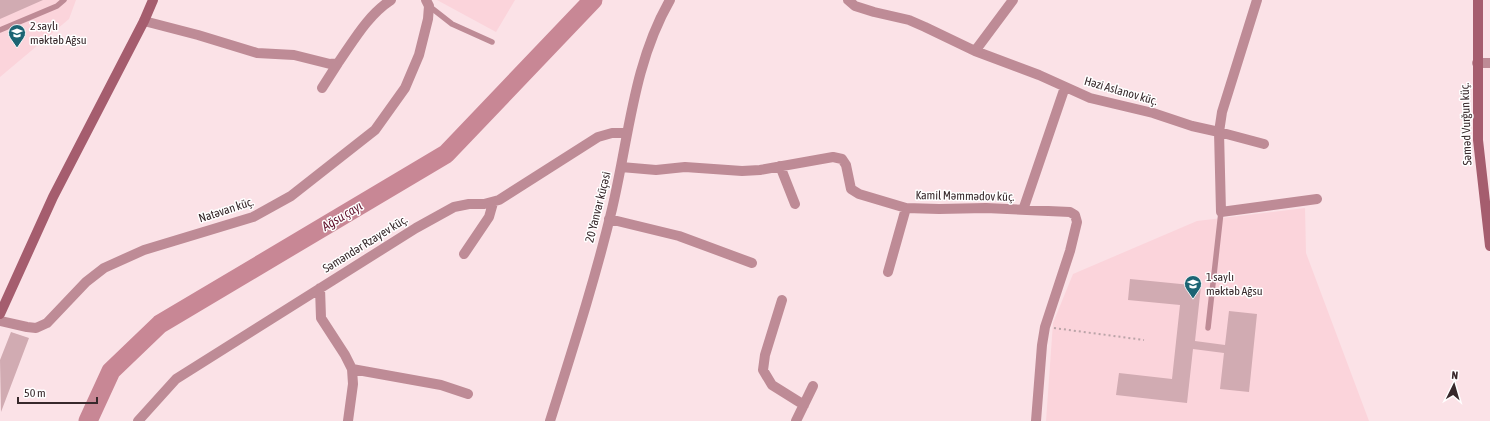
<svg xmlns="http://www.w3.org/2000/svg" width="1490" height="421" font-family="'Asap Condensed',sans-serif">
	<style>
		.built { fill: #fbd4db }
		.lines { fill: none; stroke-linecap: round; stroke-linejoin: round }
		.river { stroke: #c88795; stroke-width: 19 }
		.building { fill: #d1abb2 }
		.path { stroke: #baa4a8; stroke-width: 2; stroke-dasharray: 2 3; stroke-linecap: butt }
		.lane { stroke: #be8b96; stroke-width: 5.5 }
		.street { stroke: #be8b96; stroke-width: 10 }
		.secondary { stroke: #a55d6e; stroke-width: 10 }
		.labels { text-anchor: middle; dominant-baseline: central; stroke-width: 3; stroke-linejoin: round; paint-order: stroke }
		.poi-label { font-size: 12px; fill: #37282b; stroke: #fff; text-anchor: start }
		.street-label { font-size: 12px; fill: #37282b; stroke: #fff }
		.water-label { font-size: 13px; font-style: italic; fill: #641630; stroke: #fff }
	</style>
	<rect width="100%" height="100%" fill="#fbe2e7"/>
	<path class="built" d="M0 0H76L69 19 0 77Z
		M437 0H515L496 32Z
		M1305 208 1306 253 1369 421H1046L1053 323 1073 274 1197 221Z"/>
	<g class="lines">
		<path class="river" d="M88 421 111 371 160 324 446 154 593 0"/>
	</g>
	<path class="building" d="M0 0H43L0 19Z
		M1130 279 1201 286 1195 341 1225 345 1229 311 1257 314 1249 392 1220 389 1224 353 1193 349 1187 403 1116 395 1119 373 1172 379 1180 305 1128 300Z
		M11 332 29 338 1 412 0 360Z"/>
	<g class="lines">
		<path class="path" d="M1054 328 1144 340"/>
		<path class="lane" d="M429 6 452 24 492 42
			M0 30 57 6 64 0
			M1208 328 1221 212"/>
		<path class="street" d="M848 0 855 6 874 12 909 20 925 27 975 51 1039 75 1090 98 1153 113 1192 126 1219 132 1222 112 1257 0
			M144 21 198 35 257 53 294 55 330 64 338 63C354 40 368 15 391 0
			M975 51 1013 0
			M1477 63H1490
			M322 88 338 63
			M1264 144 1219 132 1221 212 1317 199
			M780 166 795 204
			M621 167 656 170 685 167 742 171 760 170 833 157 842 159 846 165 851 189 859 194 906 208 939 209 986 208 1070 212 1075 215 1077 222 1070 251 1045 327 1042 345 1036 421
			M1023 210 1065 87
			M609 219 679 236 752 263
			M464 254 489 217 493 203
			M888 272 906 208
			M320 288 321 318 345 355 352 369 353 384 348 421
			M782 300 765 355 763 370 772 385 804 405
			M0 321 27 327 36 328 47 323 86 282 104 268 144 250 253 217 291 196 375 130 405 88 419 55 428 19 429 6 426 0
			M352 369 441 385 468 394
			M138 421 176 379 416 228 454 207 469 204H484L499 200 598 137 612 133H627
			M550 421C572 351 595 280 612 209 629 138 633 64 670 0
			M796 421 813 386"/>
		<path class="secondary" d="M1478 0V140L1490 246
			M0 314 53 197 144 21 153 0"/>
	</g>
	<defs>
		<symbol id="school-pin" viewBox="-11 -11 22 30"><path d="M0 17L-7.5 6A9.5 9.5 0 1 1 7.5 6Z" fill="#1c6473" stroke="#fff"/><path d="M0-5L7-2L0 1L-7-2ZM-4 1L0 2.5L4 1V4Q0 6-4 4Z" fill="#fff"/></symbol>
	</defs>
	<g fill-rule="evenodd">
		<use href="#school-pin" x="7" y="23" width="20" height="27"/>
		<use href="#school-pin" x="1183" y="274" width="20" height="27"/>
	</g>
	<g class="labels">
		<g class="poi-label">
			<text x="30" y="26">2 saylı<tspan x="30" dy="14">məktəb Ağsu</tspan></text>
			<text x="1206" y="277">1 saylı<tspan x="1206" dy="14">məktəb Ağsu</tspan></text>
		</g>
		<g class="street-label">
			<text transform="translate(1121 91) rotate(16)">Həzi Aslanov küç.</text>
			<text transform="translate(1466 124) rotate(-92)">Səməd Vurğun küç.</text>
			<text transform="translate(965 196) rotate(1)">Kamil Məmmədov küç.</text>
			<text transform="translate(598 207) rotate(-76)">20 Yanvar küçəsi</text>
			<text transform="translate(226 210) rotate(-18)">Natəvan küç.</text>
			<text transform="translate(365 244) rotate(-32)">Səməndər Rzayev küç.</text>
		</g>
		<g class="water-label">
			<text transform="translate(342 216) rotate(-31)">Ağsu çayı</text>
		</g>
	</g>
	<g transform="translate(1454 385) rotate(5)" stroke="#ffffff" stroke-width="3" paint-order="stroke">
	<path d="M0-3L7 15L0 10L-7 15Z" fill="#37282b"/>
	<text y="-6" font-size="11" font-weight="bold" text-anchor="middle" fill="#37282b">N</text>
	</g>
	<path d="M18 397v6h79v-6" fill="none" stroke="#37282b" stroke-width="2"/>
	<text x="24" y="397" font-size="12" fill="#37282b" stroke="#ffffff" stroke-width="3" paint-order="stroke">50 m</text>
</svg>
